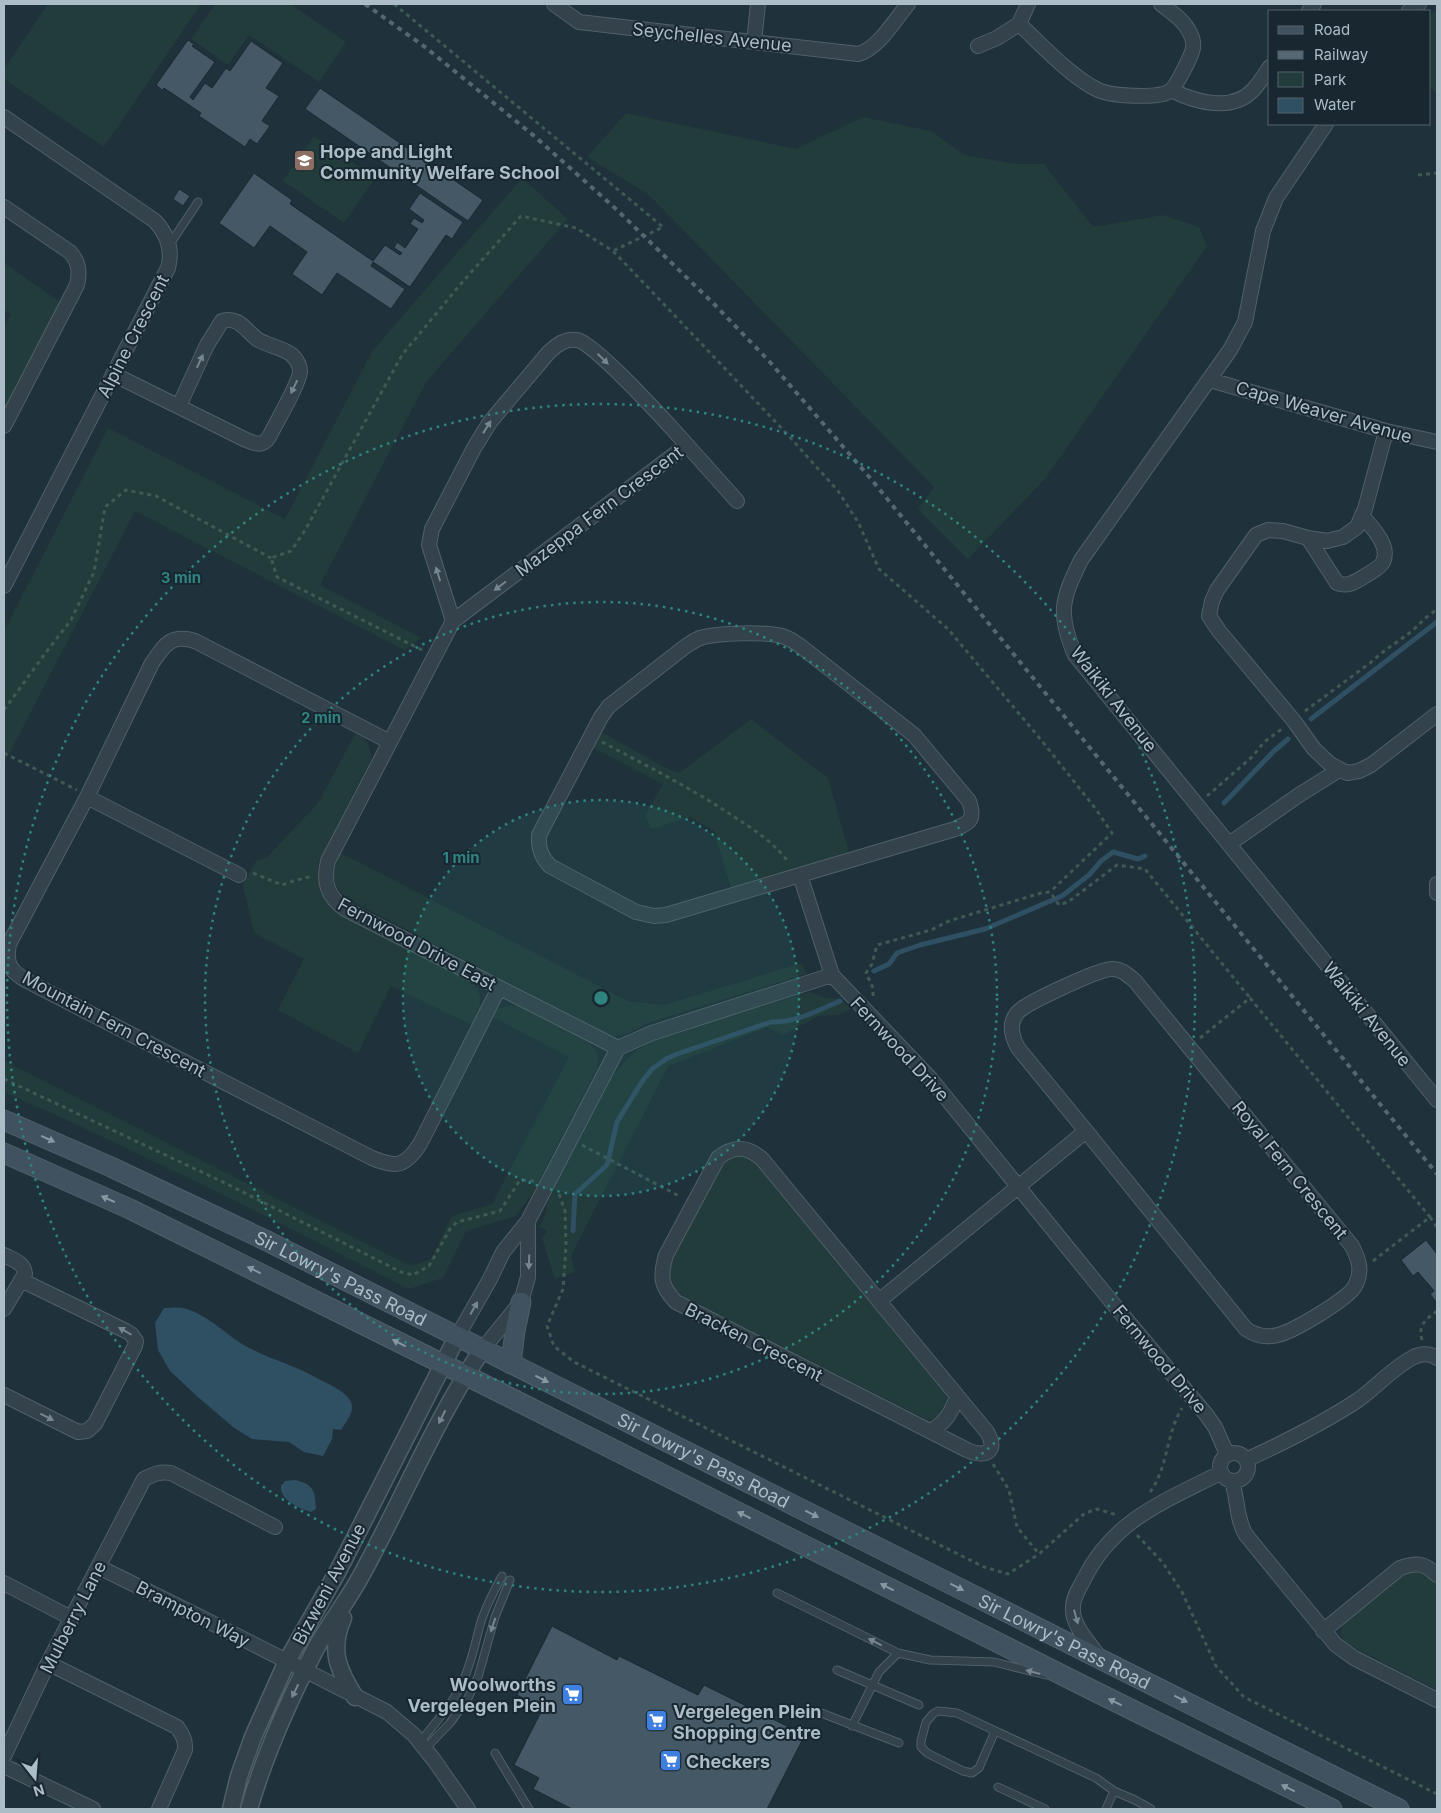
<svg xmlns="http://www.w3.org/2000/svg" width="1441" height="1813" font-family="Inter,sans-serif">
	<style>
		.green { fill: #213c3a }
		.water { fill: #2f4f62 }
		.lines { fill: none; stroke-linecap: round; stroke-linejoin: round }
		.stream { stroke: #2f4f62; stroke-width: 5 }
		.building { fill: #445965; stroke: #1a2932 }
		.service-casing { stroke: #506069; stroke-width: 9 }
		.minor-casing { stroke: #506069; stroke-width: 16 }
		.tertiary-casing { stroke: #506069; stroke-width: 19 }
		.secondary-casing { stroke: #506069; stroke-width: 21 }
		.path { stroke: #3e5956; stroke-width: 3; stroke-dasharray: 4 4; stroke-linecap: butt }
		.service { stroke: #33424b; stroke-width: 7 }
		.minor { stroke: #33424b; stroke-width: 14 }
		.tertiary { stroke: #33424b; stroke-width: 16 }
		.secondary { stroke: #40525f; stroke-width: 19 }
		.rail { stroke: #546773; stroke-width: 4; stroke-dasharray: 5 5; stroke-linecap: butt }
		.oneway { fill: #768690 }
		.oneway2 { fill: #8798a3 }
		.ring { fill: none; stroke: #2f8480; stroke-width: 2.5; stroke-dasharray: 2.5 5 }
		.labels { text-anchor: middle; dominant-baseline: central; stroke-width: 4; stroke-linejoin: round; paint-order: stroke }
		.street-label { font-size: 18px; fill: #adbdc8; stroke: #182730 }
		.poi-label { font-size: 18px; font-weight: bold; fill: #adbdc8; stroke: #182730; text-anchor: start }
		.centre { fill: #2f8480; stroke: #182730; stroke-width: 2.5 }
		.ring-label { font-size: 15px; text-anchor: middle; font-weight: bold; fill: #2f8480; stroke: #182730; stroke-width: 4; stroke-linejoin: round; paint-order: stroke }
	</style>
	<rect width="100%" height="100%" fill="#1f313b"/>
	<path class="green" d="M48 4H201L104 147 4 79V69Z
		M215 4H290L346 42 319 82 249 35 228 65 191 39Z
		M1437 9V94L1430 87V14Z
		M626 113 796 149 863 117 931 131 965 155 1017 164H1044L1093 227 1163 215 1199 227 1207 246 1045 479 968 559 918 509 934 487 648 194 587 157Z
		M314 136 375 178 344 223 283 181Z
		M522 178 568 219 426 382 320 585 421 638 404 650 135 511 4 764V631L108 428 285 519 373 350Z
		M4 263 60 302 4 411V328L11 314 4 310Z
		M751 719 828 778 849 852 731 888 714 831 690 817 651 829 645 816 663 784 591 747 600 731 664 767 679 773Z
		M356 732C366 740 372 745 371 759L318 864 319 890 336 910 471 981C486 995 480 1009 472 1025L391 986 358 1053 278 1010 304 959 254 933 243 885 256 861 267 857 318 803Z
		M341 853 628 1001 664 1005 802 963 806 974 648 1023C634 1029 624 1039 609 1035L346 898C330 883 332 872 341 853Z
		M809 992 817 994 823 997 839 999 852 1008 838 1015 818 1016 783 1035 767 1027 668 1066 571 1256 575 1272 555 1279 542 1238 547 1231 539 1227 546 1213 547 1203 611 1079C623 1061 637 1048 657 1038Z
		M513 1005 521 1007 589 1043C597 1050 599 1058 597 1068L531 1196 516 1216 466 1231 443 1278 409 1289C275 1221 141 1152 4 1092V1061L411 1266 431 1259 452 1216 492 1204 569 1057 491 1016 500 1008Z
		M738 1156 752 1158 758 1163 945 1392 949 1403 941 1418 929 1420 924 1418 682 1296C671 1287 668 1276 671 1262L719 1169 726 1160Z
		M1416 1569 1429 1575 1437 1584V1690L1349 1645 1344 1642 1340 1633 1343 1623 1404 1572Z"/>
	<path class="water" d="M164 1308C169 1308 177 1307 183 1308 207 1314 224 1333 244 1345 268 1359 294 1365 317 1378 328 1384 346 1391 351 1402 355 1412 346 1422 341 1430L333 1429 332 1439 323 1456 304 1452 289 1442 252 1439 233 1427 199 1398 170 1371 158 1350 155 1323Z
		M295 1480C314 1484 315 1491 316 1509L311 1512C300 1509 279 1500 281 1486L285 1481Z"/>
	<g class="lines">
		<path class="stream" d="M1311 719 1437 622
			M1224 803 1273 752 1288 739
			M874 971 889 964 897 953 920 945 985 929 1062 896 1089 875 1101 861 1113 852 1138 859 1145 856
			M573 1231 575 1194 607 1165 617 1122 641 1083 652 1069 666 1059 677 1054 771 1022C796 1023 818 1010 840 1001"/>
	</g>
	<path class="building" d="M188 40 194 44 192 46 215 62 190 97 193 100 205 83 212 88 226 68 230 71 251 41 283 63 266 88 279 96 262 121 270 126 257 144 250 139 245 147 199 116 201 113 164 88 162 90 156 85Z
		M320 88 483 200 468 221 305 109Z
		M254 173 292 200 290 204 373 261 385 245 400 255 402 253 394 248 397 242 405 248 418 229 410 224 414 218 422 223 424 220 409 209 420 193 463 222 452 239 446 235 410 287 373 262 371 266 405 289 391 309 337 273 322 295 292 274 307 252 270 226 254 248 219 223Z
		M179 189 190 196 183 206 173 199Z
		M1426 1240 1437 1254V1303L1430 1294 1434 1291 1418 1272 1413 1276 1401 1260Z
		M552 1626 617 1660 619 1656 698 1695 704 1685 805 1735 767 1809H572L533 1789 539 1778 514 1765 543 1708 517 1695Z"/>
	<g class="lines">
		<defs>
			<path id="service" d="M170 244 198 202
				M777 1593 898 1653 930 1660 994 1662 1046 1675
				M837 1670 919 1705
				M816 1711 899 1743
				M852 1726 879 1672 898 1653
				M995 1731 979 1768 972 1773 963 1771 927 1753 921 1747V1741L926 1722 933 1714 938 1711 957 1713 1096 1778 1114 1791
				M420 1742C435 1723 452 1705 462 1683 471 1665 475 1644 480 1625 485 1607 494 1591 502 1576
				M425 1749 450 1723 468 1698 478 1677 495 1617 510 1580
				M495 1753 529 1809
				M998 1787 1045 1809
				M1106 1809 1114 1791 1135 1800 1151 1809"/>
			<path id="minor" d="M554 4 579 22 858 54C878 49 895 20 908 4
				M1309 11 1314 4
				M1409 11 1419 4
				M1019 24C1042 45 1071 77 1098 90 1111 96 1159 99 1170 91 1176 87 1192 55 1193 48 1194 43 1192 37 1190 33 1184 20 1172 13 1161 4
				M754 42 758 4
				M978 46 997 38 1019 24 1028 4
				M1171 90C1195 102 1233 113 1254 89 1260 82 1265 74 1270 67
				M4 117 155 221C168 235 173 250 168 268L4 586
				M1326 124 1276 198 1263 231 1245 322 1230 350 1081 560C1062 599 1057 613 1075 655L1437 1100
				M4 207 70 252C79 262 80 272 77 285L4 426
				M113 374 244 439C254 443 262 448 269 437 275 425 300 382 300 371 300 365 296 359 292 355 282 347 267 346 257 339 245 330 239 316 222 321L207 345 179 406
				M1210 380 1386 431 1437 442
				M1386 431 1365 509 1357 527 1343 537 1327 541 1308 538 1283 531 1268 530 1256 535 1217 590 1212 601 1209 616 1219 631 1294 721 1314 749 1330 764 1347 773 1359 771 1371 765 1437 714
				M687 445 737 501
				M1308 538 1337 583C1348 587 1355 582 1365 576 1371 572 1380 568 1383 562 1391 545 1371 527 1362 515
				M453 621 429 545 432 529 474 448 490 422 549 352C557 345 565 338 577 340 594 342 672 428 687 445L453 621 328 861C323 882 327 896 345 909L618 1048
				M390 742 195 641C171 634 165 644 152 663L87 797 9 944C5 965 11 972 29 982L372 1158C396 1168 405 1167 420 1144L499 988
				M87 797 239 875
				M1229 844 1299 795 1339 770
				M800 875 955 829C971 822 975 819 969 801L914 735 799 645C795 642 790 639 785 637 769 631 716 633 700 638 695 640 691 643 686 646L609 706 601 717 539 835C538 848 541 857 550 866L636 912 654 916 666 915 800 875 832 975 930 1078 1115 1306 1205 1413 1215 1427 1227 1454
				M1437 884V893
				M4 1255C13 1260 24 1262 25 1274L4 1309
				M879 1301 762 1159C747 1146 734 1145 718 1158L666 1255C660 1276 660 1286 676 1302L967 1450C985 1458 999 1452 987 1432L879 1301 1086 1131 1018 1048C1012 1037 1008 1023 1018 1012 1026 1003 1099 969 1112 969 1122 969 1128 975 1135 981L1352 1246C1359 1260 1363 1271 1355 1286 1348 1299 1294 1331 1278 1335 1266 1338 1256 1336 1246 1329L1086 1131
				M457 1337 490 1279 503 1252 528 1221 618 1048 652 1033 832 975
				M482 1350 521 1302 528 1277V1221
				M4 1395 78 1432 87 1431 95 1424 135 1346 136 1341 131 1334 126 1331 21 1280
				M931 1431C946 1422 951 1413 957 1397
				M1220 1467a14 14 0 1 1 28 0a14 14 0 1 1-28 0Z
				M1246 1460C1285 1442 1322 1424 1358 1400 1376 1387 1393 1368 1412 1358 1420 1353 1430 1353 1437 1358
				M1232 1482C1238 1499 1236 1519 1246 1535L1336 1645 1354 1658 1437 1700
				M99 1567 204 1619 387 1712 414 1735 434 1760 468 1809
				M4 1583 71 1618
				M1323 1631 1400 1568C1417 1562 1424 1563 1437 1575
				M1099 1657C1090 1643 1071 1625 1073 1607 1073 1597 1080 1587 1084 1579 1114 1519 1164 1502 1220 1473
				M48 1663 177 1727C182 1734 186 1740 185 1750L159 1809
				M4 1756 48 1663 144 1479C154 1474 160 1471 171 1473L275 1527
				M4 1766 93 1809"/>
			<path id="tertiary" d="M343 1618C329 1650 338 1670 355 1697
				M231 1809 239 1776 253 1737 287 1661 338 1571 457 1337
				M249 1809C265 1753 289 1700 316 1648 330 1623 348 1600 362 1574 403 1499 435 1420 482 1350"/>
			<g id="secondary">
				<path id="s1" d="M4 1120 111 1167 265 1240 1399 1809"/>
				<path d="M4 1153 130 1209 465 1375 1080 1684 1332 1809"/>
				<path d="M511 1364 515 1331 521 1302"/>
			</g>
		</defs>
		<use href="#service" class="service-casing"/>
		<use href="#minor" class="minor-casing"/>
		<use href="#tertiary" class="tertiary-casing"/>
		<use href="#secondary" class="secondary-casing"/>
		<path class="path" d="M394 4 663 227 613 251
			M1418 175 1437 173
			M422 650 277 577 271 558 291 551 304 532 402 355 459 286 521 216 576 228 613 251 659 299 787 434 838 491 858 522 879 569 948 629 1042 741 1095 808 1112 833 1050 892
			M4 710 44 655 71 620 94 572 105 507 126 490 156 496 271 558
			M1305 711 1374 660C1386 648 1400 641 1413 630 1421 623 1427 615 1437 610
			M602 742C647 766 691 788 733 816 753 829 775 843 789 863
			M4 753 77 790
			M1207 796 1252 757 1264 742 1282 729
			M253 873 282 885 293 881 313 876
			M873 996V988L866 973 872 964 877 945 931 930 949 921 1041 893 1050 892 1059 905 1068 902 1117 865 1145 869 1250 998
			M1200 1038 1250 998 1430 1217
			M4 1079 225 1183 401 1272 413 1275 429 1266 450 1229 457 1222 500 1211 520 1180 534 1181
			M582 1145 681 1197
			M559 1194 565 1211 566 1246 563 1289 547 1326 554 1346 574 1362 984 1567 1008 1574 1039 1554
			M1373 1261 1430 1217 1437 1227
			M1422 1340C1418 1325 1425 1320 1437 1311
			M993 1464 1009 1490 1017 1527 1039 1554 1085 1513 1097 1509 1117 1515
			M1150 1492C1168 1468 1166 1434 1182 1408
			M1137 1535 1163 1563 1182 1592 1216 1666 1244 1697 1437 1794"/>
		<use href="#service" class="service"/>
		<use href="#minor" class="minor"/>
		<use href="#tertiary" class="tertiary"/>
		<use href="#secondary" class="secondary"/>
		<path class="rail" d="M365 4 425 47 533 135 616 209 715 305 769 361 871 479 1437 1174"/>
	</g>
	<defs><path id="oneway-solid" d="M-6-.8H1V-3.2L6.5 0L1 3.2V.8H-6Z" transform="scale(1.25)"/></defs>
	<g class="oneway">
		<use href="#oneway-solid" transform="translate(603 359) rotate(44)"/>
		<use href="#oneway-solid" transform="translate(200 361) rotate(-65)"/>
		<use href="#oneway-solid" transform="translate(294 387) rotate(116)"/>
		<use href="#oneway-solid" transform="translate(487 427) rotate(-58)"/>
		<use href="#oneway-solid" transform="translate(438 574) rotate(-107)"/>
		<use href="#oneway-solid" transform="translate(500 586) rotate(143)"/>
		<use href="#oneway-solid" transform="translate(529 1262) rotate(92)"/>
		<use href="#oneway-solid" transform="translate(474 1308) rotate(-60)"/>
		<use href="#oneway-solid" transform="translate(125 1331) rotate(-150)"/>
		<use href="#oneway-solid" transform="translate(47 1417) rotate(27)"/>
		<use href="#oneway-solid" transform="translate(442 1417) rotate(117)"/>
		<use href="#oneway-solid" transform="translate(1076 1617) rotate(74)"/>
		<use href="#oneway-solid" transform="translate(493 1625) rotate(108)"/>
		<use href="#oneway-solid" transform="translate(875 1642) rotate(-153)"/>
		<use href="#oneway-solid" transform="translate(1033 1672) rotate(-165)"/>
		<use href="#oneway-solid" transform="translate(295 1691) rotate(116)"/>
	</g>
	<g class="oneway2">
		<use href="#oneway-solid" transform="translate(48 1139) rotate(24)"/>
		<use href="#oneway-solid" transform="translate(108 1199) rotate(-156)"/>
		<use href="#oneway-solid" transform="translate(254 1270) rotate(-154)"/>
		<use href="#oneway-solid" transform="translate(399 1343) rotate(-153)"/>
		<use href="#oneway-solid" transform="translate(542 1379) rotate(27)"/>
		<use href="#oneway-solid" transform="translate(812 1514) rotate(27)"/>
		<use href="#oneway-solid" transform="translate(744 1515) rotate(-154)"/>
		<use href="#oneway-solid" transform="translate(887 1587) rotate(-153)"/>
		<use href="#oneway-solid" transform="translate(957 1587) rotate(27)"/>
		<use href="#oneway-solid" transform="translate(1181 1699) rotate(26)"/>
		<use href="#oneway-solid" transform="translate(1115 1702) rotate(-154)"/>
		<use href="#oneway-solid" transform="translate(1288 1788) rotate(-154)"/>
	</g>
	<circle cx="601" cy="998" r="198" fill="#2f8480" fill-opacity=".12"/>
	<g class="ring">
		<circle cx="601" cy="998" r="198"/>
		<circle cx="601" cy="998" r="396"/>
		<circle cx="601" cy="998" r="594"/>
	</g>
	<defs>
		<symbol id="school-square" viewBox="-11 -11 22 22"><rect x="-9" y="-9" width="18" height="18" rx="4" fill="#8d6e63" stroke="#182730"/><path d="M0-5L7-2L0 1L-7-2ZM-4 1L0 2.5L4 1V4Q0 6-4 4Z" fill="#fff"/></symbol>
		<symbol id="supermarket-square" viewBox="-11 -11 22 22"><rect x="-9" y="-9" width="18" height="18" rx="4" fill="#3f7fe0" stroke="#182730"/><path d="M-6-5.5h2.5l.6 2H6L4.5 2H-2.5L-4.4-4H-6ZM-1.5 3.2a1.3 1.3 0 1 0 .1 0ZM3 3.2a1.3 1.3 0 1 0 .1 0Z" fill="#fff"/></symbol>
	</defs>
	<g fill-rule="evenodd">
		<use href="#school-square" x="292" y="148" width="25" height="25"/>
		<use href="#supermarket-square" x="560" y="1682" width="25" height="25"/>
		<use href="#supermarket-square" x="644" y="1708" width="25" height="25"/>
		<use href="#supermarket-square" x="658" y="1748" width="25" height="25"/>
	</g>
	<g class="labels">
		<g class="street-label">
			<text transform="translate(712 37) rotate(6)">Seychelles Avenue</text>
			<text transform="translate(133 336) rotate(-63)">Alpine Crescent</text>
			<text transform="translate(1324 412) rotate(16)">Cape Weaver Avenue</text>
			<text transform="translate(599 511) rotate(-37)">Mazeppa Fern Crescent</text>
			<text transform="translate(1114 699) rotate(52)">Waikiki Avenue</text>
			<text transform="translate(417 944) rotate(28)">Fernwood Drive East</text>
			<text transform="translate(1367 1014) rotate(51)">Waikiki Avenue</text>
			<text transform="translate(114 1024) rotate(28)">Mountain Fern Crescent</text>
			<text transform="translate(900 1049) rotate(47)">Fernwood Drive</text>
			<text transform="translate(1290 1170) rotate(51)">Royal Fern Crescent</text>
			<text stroke="none"><textPath href="#s1" startOffset="372">Sir Lowry's Pass Road</textPath></text>
			<text transform="translate(754 1342) rotate(27)">Bracken Crescent</text>
			<text transform="translate(1160 1359) rotate(50)">Fernwood Drive</text>
			<text stroke="none"><textPath href="#s1" startOffset="778">Sir Lowry's Pass Road</textPath></text>
			<text transform="translate(329 1584) rotate(-62)">Bizweni Avenue</text>
			<text transform="translate(193 1614) rotate(27)">Brampton Way</text>
			<text transform="translate(73 1617) rotate(-63)">Mulberry Lane</text>
			<text stroke="none"><textPath href="#s1" startOffset="1182">Sir Lowry's Pass Road</textPath></text>
		</g>
		<g class="poi-label">
			<text x="320" y="151">Hope and Light<tspan x="320" dy="21">Community Welfare School</tspan></text>
			<text x="556" y="1684" text-anchor="end">Woolworths<tspan x="556" dy="21">Vergelegen Plein</tspan></text>
			<text x="673" y="1711">Vergelegen Plein<tspan x="673" dy="21">Shopping Centre</tspan></text>
			<text x="686" y="1761">Checkers</text>
		</g>
	</g>
	<circle cx="601" cy="998" r="8" class="centre"/>
	<g class="ring-label">
		<text x="181" y="583">3 min</text>
		<text x="321" y="723">2 min</text>
		<text x="461" y="863">1 min</text>
	</g>
	<rect width="1441" height="1813" fill="none" stroke="#adbdc8" stroke-width="10"/>
	<rect x="1268" y="10" width="162" height="115" fill="#182730" stroke="#54636d"/>
	<rect x="1278" y="26" width="25" height="8" fill="#40525f" stroke="#54636d"/>
	<text x="1314" y="35" font-size="15" fill="#adbdc8">Road</text>
	<rect x="1278" y="51" width="25" height="8" fill="#546773" stroke="#54636d"/>
	<text x="1314" y="60" font-size="15" fill="#adbdc8">Railway</text>
	<rect x="1278" y="72" width="25" height="15" fill="#213c3a" stroke="#54636d"/>
	<text x="1314" y="85" font-size="15" fill="#adbdc8">Park</text>
	<rect x="1278" y="98" width="25" height="15" fill="#2f4f62" stroke="#54636d"/>
	<text x="1314" y="110" font-size="15" fill="#adbdc8">Water</text>
	<g transform="translate(35 1778) rotate(163)" stroke="#182730" stroke-width="4" paint-order="stroke">
	<path d="M0-4L9 19L0 12L-9 19Z" fill="#adbdc8"/>
	<text y="-8" font-size="14" font-weight="bold" text-anchor="middle" fill="#adbdc8">N</text>
	</g>
</svg>
